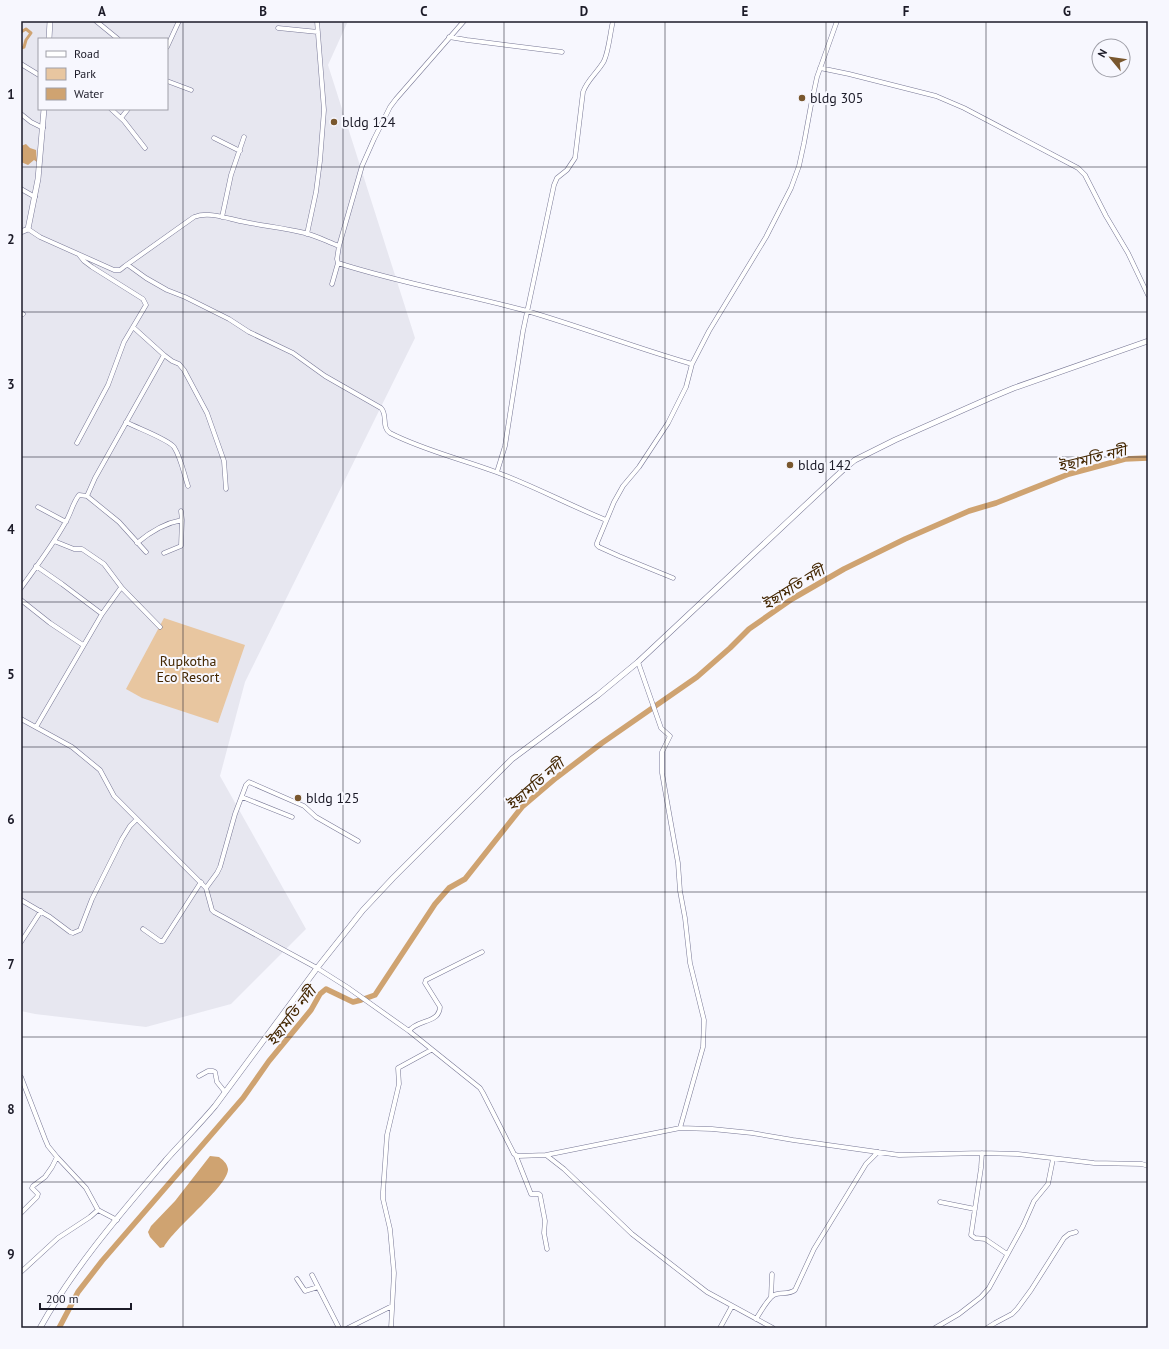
<svg xmlns="http://www.w3.org/2000/svg" width="1169" height="1349" font-family="'PT Sans','Noto Sans Bengali',sans-serif">
	<style>
		.built { fill: #e7e7f0; fill-rule: evenodd }
		.green { fill: #e8c6a0 }
		.water { fill: #cfa371 }
		.lines { fill: none; stroke-linecap: round; stroke-linejoin: round }
		.canal { stroke: #cfa371; stroke-width: 3 }
		.river { stroke: #cfa371; stroke-width: 5.5 }
		.minor-casing { stroke: #777795; stroke-width: 5 }
		.major-casing { stroke: #777795; stroke-width: 6 }
		.minor { stroke: #fff; stroke-width: 4 }
		.major { stroke: #fff; stroke-width: 5 }
		.grid { fill: none; stroke: #1c1b28; stroke-width: 1; stroke-opacity: 0.55 }
		.poi-dot { fill: #79572e; stroke: #f7f7fe; stroke-width: 1.5 }
		.labels { text-anchor: middle; dominant-baseline: central; stroke-width: 4; stroke-linejoin: round; paint-order: stroke }
		.poi-label { font-size: 14px; fill: #1c1b28; stroke: #f7f7fe; text-anchor: start }
		.park-label { font-size: 14px; fill: #432600; stroke: #f7f7fe }
		.water-label { font-size: 15px; font-style: italic; fill: #432600; stroke: #f7f7fe }
		.neatline { fill: none; stroke: #1c1b28; stroke-width: 1.5 }
		.grid-label { font-size: 13px; text-anchor: middle; font-weight: bold; fill: #1c1b28 }
	</style>
	<rect width="100%" height="100%" fill="#f7f7fe"/>
	<path class="built" d="M21 21H348L328 65 415 338 245 682 220 776 306 929 231 1004 146 1027 35 1014 21 1011ZM39 39H167V109H39Z"/>
	<path class="green" d="M164 618 245 645 218 723 142 698 126 689Z"/>
	<path class="water" d="M26 144 30 148 36 150 37 162 34 160 28 165 21 162V146Z
		M210 1156 219 1157C223 1160 227 1163 228 1169 229 1185 173 1229 164 1247L160 1248 150 1237 148 1232 151 1226 175 1201Z"/>
	<g class="lines">
		<path class="canal" d="M21 32 26 29 31 33 26 40 24 47 21 48"/>
		<path class="river" d="M59 1328 78 1292 102 1261 243 1098 269 1061 311 1010 320 994 326 989 353 1002 361 1000 375 995 435 904 449 888 465 879 522 807 556 778 602 743 697 677 730 648 749 629 792 599 844 569 905 539 969 511 996 503 1069 474 1125 459 1148 458"/>
		<defs>
			<path id="minor" d="M96 21 118 39
				M278 28 318 32
				M449 37 467 40 562 52
				M167 47 179 21
				M21 64 39 75
				M820 68 849 74 936 96 964 108 1078 168 1085 175 1106 216 1128 253 1148 295
				M167 81 191 90
				M111 109 124 121 145 148
				M21 114 31 122 43 128
				M121 118 128 109
				M214 138 240 151
				M21 189 35 197
				M222 217 231 175 244 137
				M28 229 40 237 114 270H120L125 266 194 217C210 211 228 219 245 222 265 226 285 228 305 233 317 236 328 242 339 246
				M307 234 316 192 320 161 324 110 317 21
				M338 263C400 283 464 294 527 311 582 327 636 348 692 364
				M128 265 146 278 167 290 185 297 229 319 249 332 293 353 325 376 381 408C388 415 381 427 390 433 423 450 461 459 496 472 534 486 569 505 606 520
				M332 284 338 263 337 259 339 246 362 166 374 139 390 107 396 99 464 21
				M21 313 23 314
				M164 355 172 361 179 364 184 370 207 413 224 461 226 489
				M126 422C137 428 168 439 174 447 181 458 184 474 188 486
				M77 443 108 385 124 342 146 305 143 299 92 267 84 261 80 256
				M497 472 505 446 523 331 554 185 557 178 567 170 575 158 583 92C587 80 598 72 604 61 609 50 610 33 613 21
				M87 496 119 522 146 552
				M38 507 66 522
				M54 541 74 549H82L104 564 122 588
				M137 543C150 532 165 523 182 520L181 511
				M164 553 181 546 182 520
				M36 566 62 584 102 614
				M673 578 619 556 599 547 597 545V543L614 502 623 486 639 467 668 423 686 387 692 364 709 331 766 237 791 188 799 166 804 143 811 105 817 77 837 21
				M21 588C36 567 52 546 65 523 71 514 72 504 79 495L87 496 95 478 164 355 133 327
				M21 600 50 623 83 645
				M638 662 661 728 670 736 662 752V773L678 863 680 891 685 918 690 963 704 1020 703 1047 680 1128
				M21 719 72 747 100 770 114 796 206 888 212 910 214 912 317 968 347 987 409 1031 480 1088 483 1093 514 1154 518 1156 546 1155 564 1169 632 1234 707 1292 773 1328
				M36 727 102 614 120 589 122 588 160 627
				M242 797 292 817
				M206 888 217 873 220 867 235 814 246 785 249 782 304 806 316 817 358 841
				M21 900 50 917 70 932 73 933 80 930 92 899 122 839 130 826 137 819
				M143 929 160 941H163L201 882
				M21 942 41 911
				M409 1031C417 1019 439 1024 440 1007L425 983 426 980 482 952
				M199 1076 208 1071H213L215 1072 217 1082 225 1092
				M21 1077 45 1139 48 1146 57 1157
				M982 1153 981 1168 971 1235 975 1238 985 1239 1007 1254
				M546 1155 680 1128 712 1129 752 1133 793 1140 899 1155 982 1153 1018 1154 1094 1163 1142 1164 1148 1166
				M516 1156 531 1194H539L540 1195 545 1221 544 1233 547 1249
				M940 1202 975 1209
				M21 1213 37 1197 38 1194 32 1188 33 1186 45 1177 52 1167 57 1157 86 1188 98 1210
				M21 1272 58 1238 90 1217 98 1210 117 1220
				M312 1275 339 1328
				M297 1279 305 1291 318 1287
				M771 1297 772 1274
				M756 1319C760 1313 768 1298 774 1295 780 1292 789 1295 795 1290L814 1249 841 1205 866 1164 878 1152
				M348 1328 392 1306
				M391 1328 394 1273 390 1229 383 1199V1192L387 1135 399 1084 398 1068 431 1050
				M720 1328 732 1306
				M935 1328 959 1314 981 1297 989 1288 1023 1226 1034 1201 1048 1184 1053 1159
				M987 1328 995 1323 1012 1314 1017 1309 1031 1290 1064 1238 1069 1234 1076 1232"/>
			<path id="major" d="M49 39 50 21
				M21 232 28 229 38 179 44 109
				M40 1328C74 1267 121 1213 166 1160 182 1142 199 1125 215 1106L317 968 363 910 393 878 512 759 598 695 638 662 845 468 855 460 895 440 990 398 1014 388 1148 341"/>
		</defs>
		<use href="#minor" class="minor-casing"/>
		<use href="#major" class="major-casing"/>
		<use href="#minor" class="minor"/>
		<use href="#major" class="major"/>
	</g>
	<path class="grid" d="M183 21V1328M343 21V1328M504 21V1328M665 21V1328M826 21V1328M986 21V1328M21 167H1148M21 312H1148M21 457H1148M21 602H1148M21 747H1148M21 892H1148M21 1037H1148M21 1182H1148"/>
	<g class="poi-dot">
		<circle cx="802" cy="98" r="4"/>
		<circle cx="334" cy="122" r="4"/>
		<circle cx="790" cy="465" r="4"/>
		<circle cx="298" cy="798" r="4"/>
	</g>
	<g class="labels">
		<g class="poi-label">
			<text x="810" y="98">bldg 305</text>
			<text x="342" y="122">bldg 124</text>
			<text x="798" y="465">bldg 142</text>
			<text x="306" y="798">bldg 125</text>
		</g>
		<g class="park-label">
			<text x="188" y="661">Rupkotha<tspan x="188" dy="16">Eco Resort</tspan></text>
		</g>
		<g class="water-label">
			<text transform="translate(1092 458) rotate(-14)">ইছামতি নদী</text>
			<text transform="translate(793 587) rotate(-32)">ইছামতি নদী</text>
			<text transform="translate(535 784) rotate(-41)">ইছামতি নদী</text>
			<text transform="translate(291 1016) rotate(-53)">ইছামতি নদী</text>
		</g>
	</g>
	<rect width="1169" height="1349" fill="none" stroke="#f7f7fe" stroke-width="44"/>
	<rect x="38" y="38" width="130" height="72" fill="#f7f7fe" stroke="#9f9fa8"/>
	<rect x="46" y="51" width="20" height="6" fill="#ffffff" stroke="#9f9fa8"/>
	<text x="74" y="58" font-size="12" fill="#1c1b28">Road</text>
	<rect x="46" y="68" width="20" height="12" fill="#e8c6a0" stroke="#9f9fa8"/>
	<text x="74" y="78" font-size="12" fill="#1c1b28">Park</text>
	<rect x="46" y="88" width="20" height="12" fill="#cfa371" stroke="#9f9fa8"/>
	<text x="74" y="98" font-size="12" fill="#1c1b28">Water</text>
	<g transform="translate(1111 58) rotate(299)"><circle r="19" fill="#f7f7fe" stroke="#9f9fa8"/>
	<path d="M0-3L7 15L0 10L-7 15Z" fill="#79572e"/>
	<text y="-6" font-size="11" font-weight="bold" text-anchor="middle" fill="#1c1b28">N</text>
	</g>
	<path d="M40 1303v6h91v-6" fill="none" stroke="#1c1b28" stroke-width="2"/>
	<text x="46" y="1303" font-size="12" fill="#1c1b28" stroke="#f7f7fe" stroke-width="3" paint-order="stroke">200 m</text>
	<rect x="22" y="22" width="1125" height="1305" class="neatline"/>
	<g class="grid-label">
		<text x="102" y="16">A</text>
		<text x="263" y="16">B</text>
		<text x="424" y="16">C</text>
		<text x="584" y="16">D</text>
		<text x="745" y="16">E</text>
		<text x="906" y="16">F</text>
		<text x="1067" y="16">G</text>
		<text x="11" y="99">1</text>
		<text x="11" y="244">2</text>
		<text x="11" y="389">3</text>
		<text x="11" y="534">4</text>
		<text x="11" y="679">5</text>
		<text x="11" y="824">6</text>
		<text x="11" y="969">7</text>
		<text x="11" y="1114">8</text>
		<text x="11" y="1259">9</text>
	</g>
</svg>
